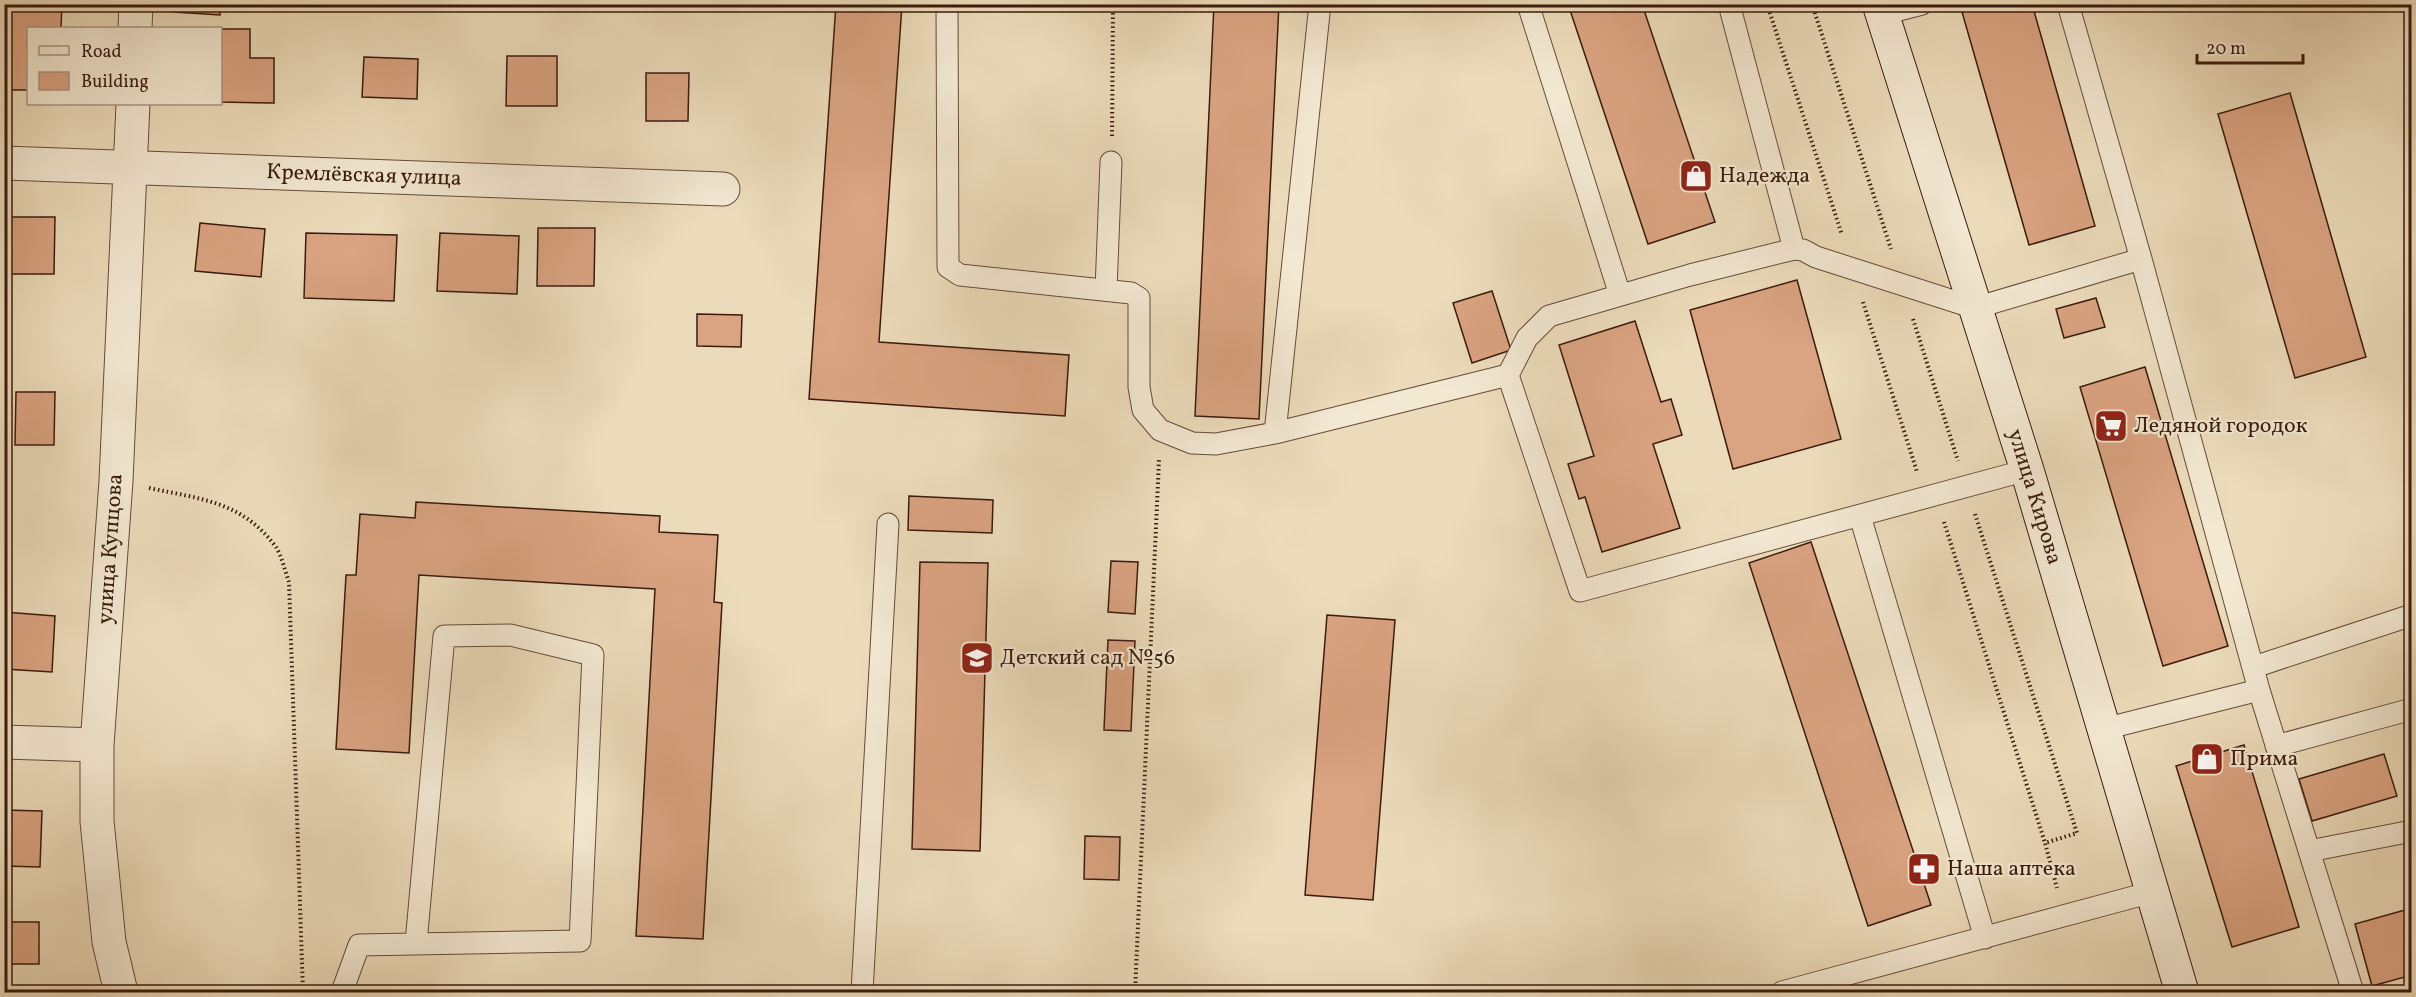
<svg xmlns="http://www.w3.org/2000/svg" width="2416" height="997" font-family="Vollkorn,serif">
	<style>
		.building { fill: #daa381; stroke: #3a1b0e; stroke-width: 1.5 }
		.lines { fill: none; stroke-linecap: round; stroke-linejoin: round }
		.lane-casing { stroke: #664b39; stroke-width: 23 }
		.street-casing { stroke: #664b39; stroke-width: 35 }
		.secondary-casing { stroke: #3a1b0e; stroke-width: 35 }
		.path { stroke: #3a1b0e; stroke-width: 4; stroke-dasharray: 1.5 3; stroke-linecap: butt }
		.lane { stroke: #f3e8d2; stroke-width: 21 }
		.street { stroke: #f3e8d2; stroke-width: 33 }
		.secondary { stroke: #f3e8d2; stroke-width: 33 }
		.labels { text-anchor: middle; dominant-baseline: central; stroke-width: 4.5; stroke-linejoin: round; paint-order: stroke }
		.street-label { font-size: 22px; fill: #3a1b0e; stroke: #f3e8d2 }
		.poi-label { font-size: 22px; fill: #3a1b0e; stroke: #f3e8d2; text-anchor: start }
	</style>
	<rect width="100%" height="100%" fill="#ecdbba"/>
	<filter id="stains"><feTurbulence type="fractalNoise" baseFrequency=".00333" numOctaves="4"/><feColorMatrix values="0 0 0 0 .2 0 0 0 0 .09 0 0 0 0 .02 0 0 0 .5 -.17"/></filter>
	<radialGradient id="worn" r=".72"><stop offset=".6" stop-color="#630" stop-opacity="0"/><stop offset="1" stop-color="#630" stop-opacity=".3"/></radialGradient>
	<path class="building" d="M7 4H62L61 28H28V90H4Z
		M175 4H220V15L174 12Z
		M836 4H902L879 342 1069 355 1065 416 809 399Z
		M1214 4H1279L1259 419 1195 416Z
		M1568 4H1642L1715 222 1648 244Z
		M1986 4H2032L2095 226 2029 245 1962 12Z
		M220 29H250V58H274V103L220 102Z
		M507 56H557V106H506Z
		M364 57 418 59 417 99 362 97Z
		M646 73H689L688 121H646Z
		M2290 93 2366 357 2295 378 2218 114Z
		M4 217H55L54 274H4Z
		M200 223 265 229 261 277 195 271Z
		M538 228H595L594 286H537Z
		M306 233 397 235 394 301 304 298Z
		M440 233 519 236 517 294 437 291Z
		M1797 280 1841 439 1733 469 1690 310Z
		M1492 291 1511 350 1472 363 1453 303Z
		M2096 298 2105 327 2064 338 2056 309Z
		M697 314 742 315 741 347 697 346Z
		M1635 321 1661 402 1671 399 1682 435 1653 444 1680 528 1602 552 1585 497 1579 499 1568 464 1594 456 1559 345Z
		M2145 367 2228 646 2163 666 2080 387Z
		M16 392H55L54 445H15Z
		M909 496 993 500 992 533 908 530Z
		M416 502 660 516 659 532 718 535 714 602 722 603 703 939 636 936 655 589 419 575 409 753 336 749 346 575H356L360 514 415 518Z
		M1811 542 1931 905 1868 926 1749 563Z
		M1111 561 1138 562 1135 614 1108 612Z
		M920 562 988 563 980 851 912 849Z
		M4 612 55 616 52 672 4 669Z
		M1327 615 1395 620 1373 900 1305 895Z
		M1108 640 1135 641 1131 731 1104 730Z
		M2412 729V753L2405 731Z
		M2244 745 2299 927 2232 947 2176 766Z
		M2384 754 2397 796 2312 821 2299 779Z
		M4 810 42 811 40 867 4 866Z
		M1085 836 1120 837 1119 880 1084 879Z
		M2412 908V975L2372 986 2355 924Z
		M4 922H39V964H4Z"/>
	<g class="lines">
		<defs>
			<path id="lane" d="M947 4 948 267 960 275 1131 293 1139 298V387L1143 410 1160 430 1192 443 1216 444 1275 433 1508 375
				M1528 4 1620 295
				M1729 4 1794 249
				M2068 4 2141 259 2259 690 2353 992
				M1883 14 1922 4
				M1106 290 1111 162
				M1275 433 1320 4
				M2027 470 1580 591 1508 375 1527 338 1549 316 1690 275 1794 249 1803 250 1816 257 1975 308 2141 259
				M1860 516 1985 938
				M2254 667 2412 615
				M2104 729 2259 690
				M2276 746 2412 709
				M2309 851 2412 831
				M342 992 359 945 580 941 593 655 510 635 444 636 416 943
				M862 992 888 524
				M1782 992 2152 892"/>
			<path id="street" d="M135 28 136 4
				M4 163 723 189
				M4 742 97 745
				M121 992 109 942 97 821V745L116 481 133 104"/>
			<path id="secondary" d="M1879 4 2027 470 2182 992"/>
		</defs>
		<use href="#lane" class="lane-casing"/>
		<use href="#street" class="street-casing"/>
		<use href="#secondary" class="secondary-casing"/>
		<path class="path" d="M1767 4 1842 235
			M1812 4 1891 249
			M1112 136 1113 4
			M1863 302 1917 472
			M1913 319 1958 461
			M149 488C200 499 242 501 276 547 282 557 285 571 289 582L303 992
			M1975 514 2077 833 2045 843 2057 888
			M1944 522 2045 843
			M1135 992 1159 460"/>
		<use href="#lane" class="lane"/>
		<use href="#street" class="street"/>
		<use href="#secondary" class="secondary"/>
	</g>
	<defs>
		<symbol id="shop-square" viewBox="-11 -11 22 22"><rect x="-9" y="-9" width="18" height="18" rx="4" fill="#8f2418" stroke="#f3e8d2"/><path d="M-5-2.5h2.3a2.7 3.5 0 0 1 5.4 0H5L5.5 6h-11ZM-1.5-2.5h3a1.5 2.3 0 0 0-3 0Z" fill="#fff"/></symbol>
		<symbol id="supermarket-square" viewBox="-11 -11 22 22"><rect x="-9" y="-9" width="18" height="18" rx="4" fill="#8f2418" stroke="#f3e8d2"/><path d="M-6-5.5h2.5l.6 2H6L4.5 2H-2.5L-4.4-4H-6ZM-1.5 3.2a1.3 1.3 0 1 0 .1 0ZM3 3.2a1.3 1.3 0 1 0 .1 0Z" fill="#fff"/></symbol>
		<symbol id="school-square" viewBox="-11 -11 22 22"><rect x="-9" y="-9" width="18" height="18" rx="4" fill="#8f2418" stroke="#f3e8d2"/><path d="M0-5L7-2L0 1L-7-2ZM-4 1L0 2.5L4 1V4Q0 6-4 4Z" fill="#fff"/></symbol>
		<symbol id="pharmacy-square" viewBox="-11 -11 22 22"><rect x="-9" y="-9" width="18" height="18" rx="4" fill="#8f2418" stroke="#f3e8d2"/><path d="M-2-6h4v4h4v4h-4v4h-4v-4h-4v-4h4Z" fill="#fff"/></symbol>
	</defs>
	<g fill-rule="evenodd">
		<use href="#shop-square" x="1677" y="157" width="38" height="38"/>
		<use href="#supermarket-square" x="2092" y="407" width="38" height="38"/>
		<use href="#school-square" x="958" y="639" width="38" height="38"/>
		<use href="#shop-square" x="2188" y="740" width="38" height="38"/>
		<use href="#pharmacy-square" x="1905" y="850" width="38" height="38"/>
	</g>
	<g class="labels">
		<g class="street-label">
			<text transform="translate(364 176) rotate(2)">Кремлёвская улица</text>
			<text transform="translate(2034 497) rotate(73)">улица Кирова</text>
			<text transform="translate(111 549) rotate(-86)">улица Купцова</text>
		</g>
		<g class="poi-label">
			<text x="1719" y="176">Надежда</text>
			<text x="2134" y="426">Ледяной городок</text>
			<text x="1000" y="658">Детский сад №56</text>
			<text x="2230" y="759">Прима</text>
			<text x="1947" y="869">Наша аптека</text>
		</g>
	</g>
	<rect width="2416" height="997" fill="none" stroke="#ecdbba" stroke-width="24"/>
	<rect x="6" y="6" width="2404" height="985" fill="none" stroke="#3a1b0e" stroke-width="3"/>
	<rect x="12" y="12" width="2392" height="973" fill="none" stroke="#3a1b0e" stroke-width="1.5"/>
	<rect x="27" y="27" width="195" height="78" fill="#f3e8d2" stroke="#a99684" stroke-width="1.5"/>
	<rect x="39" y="46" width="30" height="9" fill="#f3e8d2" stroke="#a99684" stroke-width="1.5"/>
	<text x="81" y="57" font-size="18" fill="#3a1b0e">Road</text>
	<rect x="39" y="72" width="30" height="18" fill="#daa381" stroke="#a99684" stroke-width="1.5"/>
	<text x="81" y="87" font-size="18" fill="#3a1b0e">Building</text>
	<path d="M2197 54v9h106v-9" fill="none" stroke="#3a1b0e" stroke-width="3"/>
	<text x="2206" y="54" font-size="18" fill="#3a1b0e" stroke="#f3e8d2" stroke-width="4.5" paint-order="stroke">20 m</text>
	<rect width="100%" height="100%" filter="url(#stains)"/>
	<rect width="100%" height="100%" fill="url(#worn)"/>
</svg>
